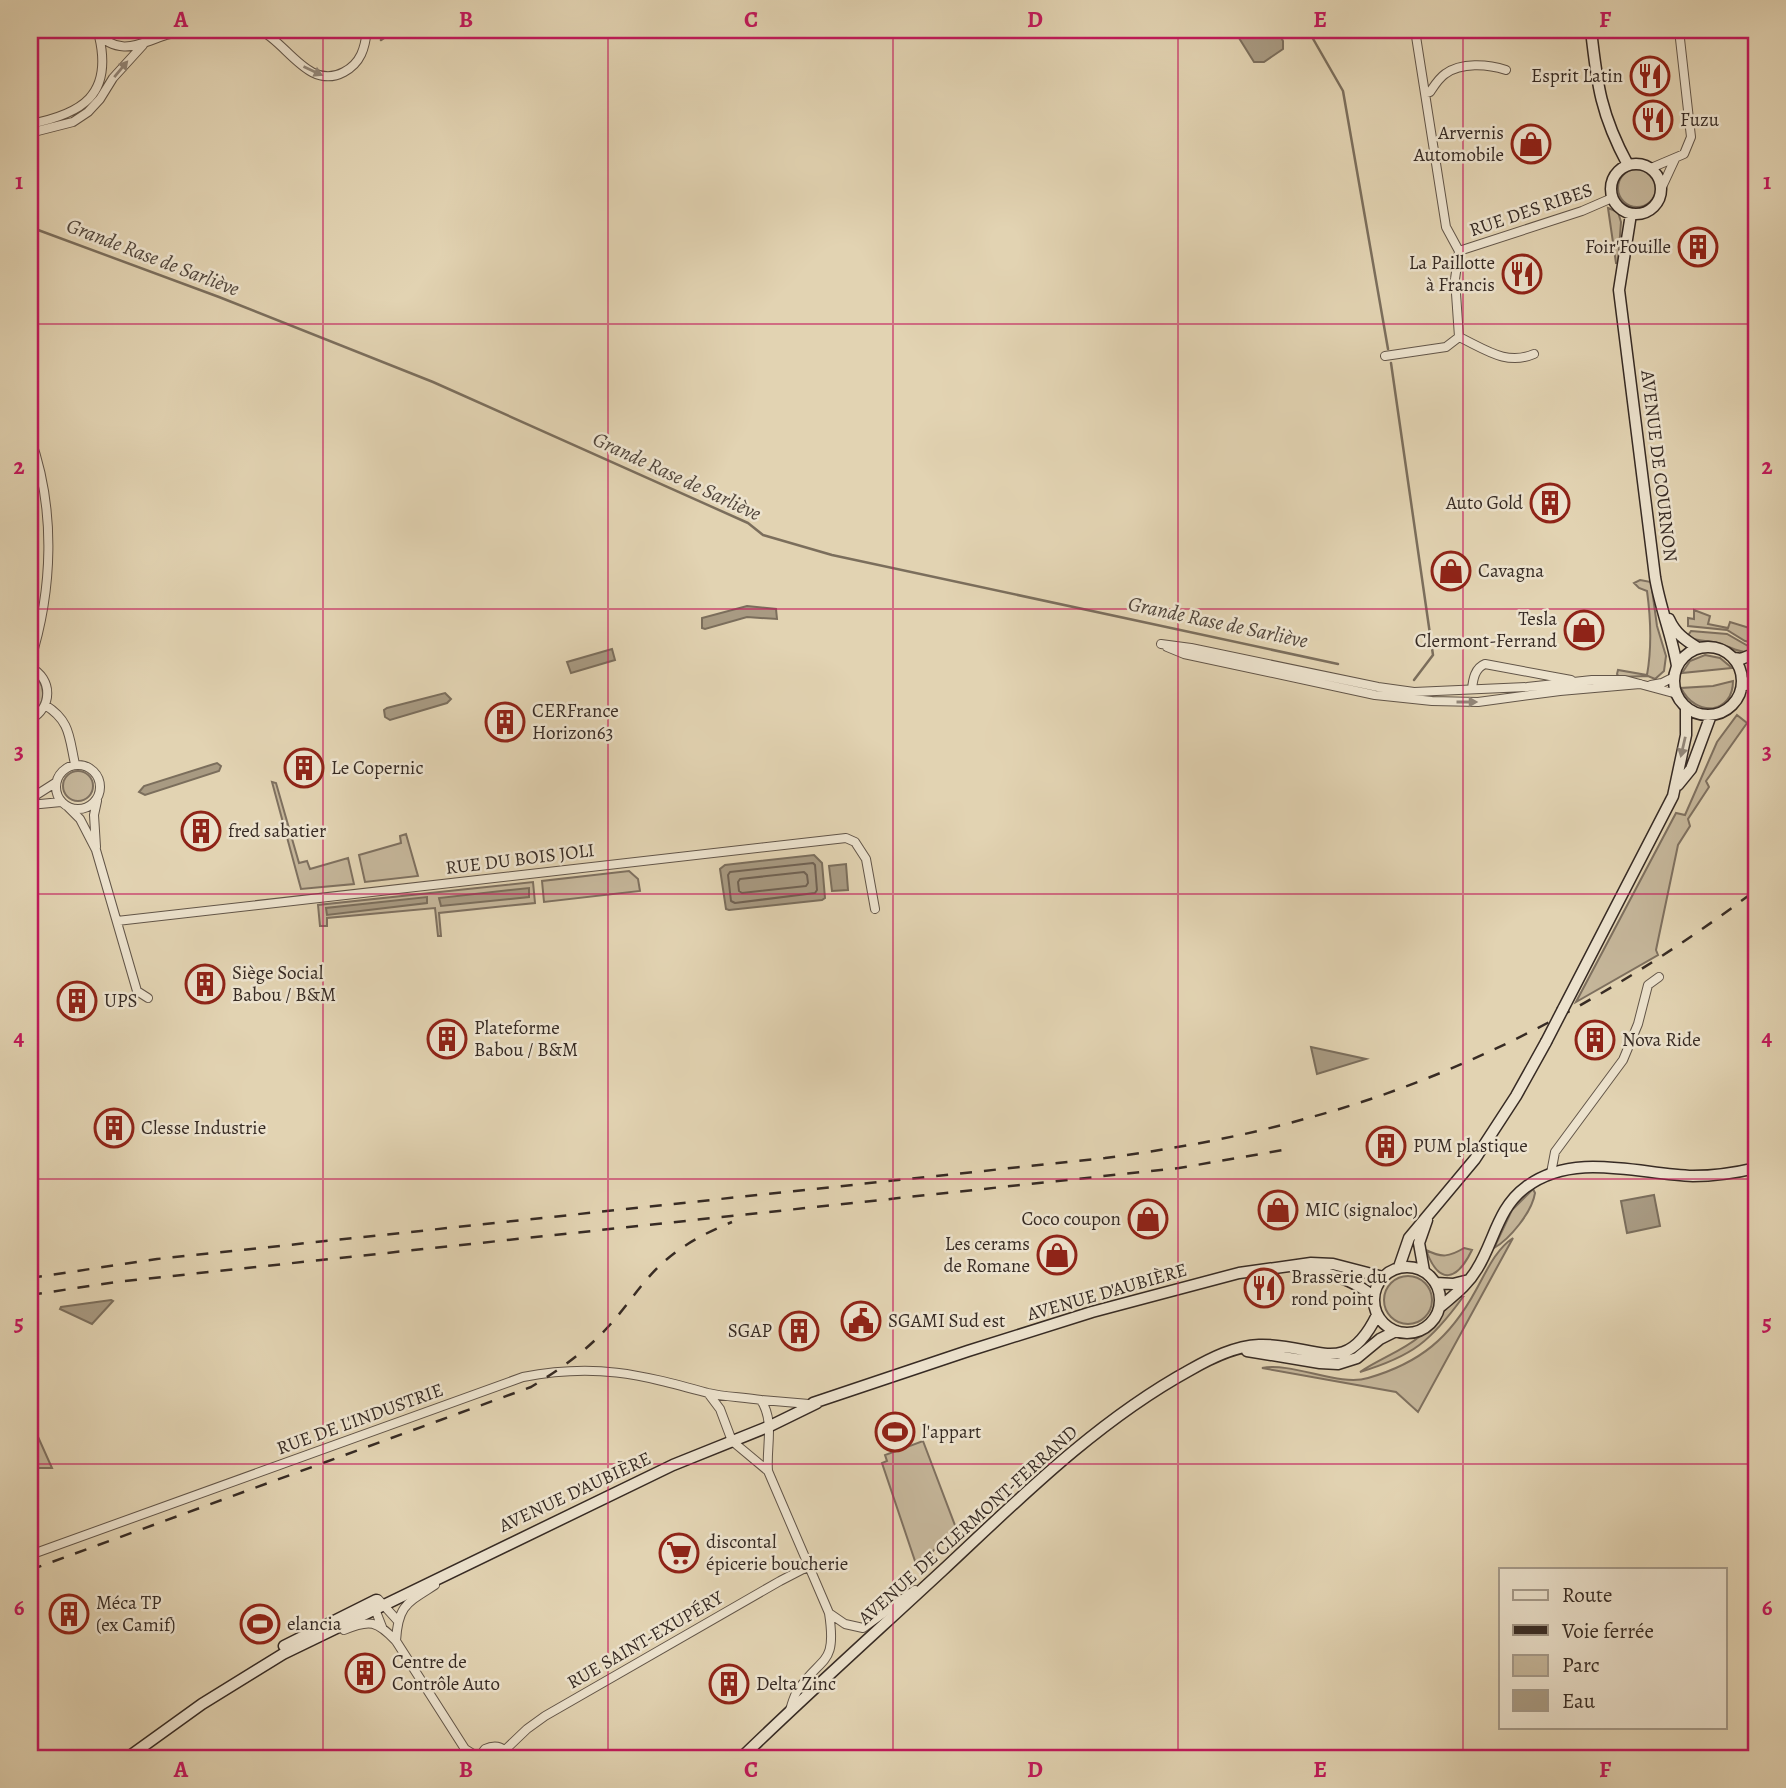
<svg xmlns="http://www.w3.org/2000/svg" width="1786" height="1788" font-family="Alegreya,serif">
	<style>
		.green { fill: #c5b69a; stroke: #7e705f; stroke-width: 2 }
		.water { fill: #a89a82; stroke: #7b6e5c; stroke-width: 2 }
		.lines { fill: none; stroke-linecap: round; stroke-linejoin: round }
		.shore { stroke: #706253; stroke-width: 2 }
		.stream { stroke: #7b6e5c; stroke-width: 2.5 }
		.street-casing { stroke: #625548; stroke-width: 10 }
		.secondary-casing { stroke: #372b24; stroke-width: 13 }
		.street { stroke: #ece2cd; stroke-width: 8 }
		.secondary { stroke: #ece2cd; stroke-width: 10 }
		.rail { stroke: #372b24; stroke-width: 2.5; stroke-dasharray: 12 12; stroke-linecap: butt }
		.secondary-bridge-casing { stroke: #372b24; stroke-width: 13; stroke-linecap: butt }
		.secondary-bridge { stroke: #ece2cd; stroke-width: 10 }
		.oneway { fill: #928678 }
		.grid { fill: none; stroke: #c2185b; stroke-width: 2; stroke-opacity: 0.55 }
		.labels { text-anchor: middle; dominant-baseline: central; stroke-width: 5; stroke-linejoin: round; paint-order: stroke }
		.poi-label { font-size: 19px; fill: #372b24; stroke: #ece2cd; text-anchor: start }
		.street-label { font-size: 19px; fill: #372b24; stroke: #ece2cd }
		.water-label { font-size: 21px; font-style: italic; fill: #53473c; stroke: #ece2cd }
		.neatline { fill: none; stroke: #c2185b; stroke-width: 2.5 }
		.grid-label { font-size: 23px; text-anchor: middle; font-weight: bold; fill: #c2185b }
	</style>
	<rect width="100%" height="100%" fill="#e2d3b2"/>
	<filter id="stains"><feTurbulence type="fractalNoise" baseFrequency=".00286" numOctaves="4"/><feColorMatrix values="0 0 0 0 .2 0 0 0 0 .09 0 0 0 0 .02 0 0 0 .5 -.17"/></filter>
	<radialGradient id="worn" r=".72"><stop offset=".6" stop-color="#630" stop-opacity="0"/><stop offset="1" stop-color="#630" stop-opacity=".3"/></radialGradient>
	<path class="green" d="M1618 188a19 19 0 1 1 38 0a19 19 0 1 1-38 0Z
		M1608 208 1618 212 1621 222 1618 263H1616Z
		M1640 580 1651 582 1657 626 1666 656 1664 671 1655 679 1648 676 1619 677 1617 674 1618 670 1647 675C1652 647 1651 620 1647 591L1639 588 1634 583Z
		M1694 610 1710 616 1708 624 1728 628 1730 622 1756 630V643L1745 641 1727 630 1688 626V618L1694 619Z
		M1691 631 1727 634 1748 646V652C1736 652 1731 647 1721 644 1709 640 1699 642 1687 637Z
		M1705 655 1720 658 1732 668 1682 673 1690 661Z
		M30 672C47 683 48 704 30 715Z
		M1733 681C1733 714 1696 718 1681 688L1713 686Z
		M1737 715 1747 723 1706 781 1709 787 1688 819 1690 826 1678 845 1656 950 1658 955 1576 1002 1676 813 1685 815 1717 742Z
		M63 786a15 15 0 1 1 30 0a15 15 0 1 1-30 0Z
		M272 782 276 783 299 863 307 861 310 869 348 858 354 884 301 889Z
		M406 834 418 876 365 882 359 855 401 843 400 836Z
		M629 871 638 879 640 891 544 902 542 881Z
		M533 882 535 903 439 913 441 936H438L435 908 327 918V926H320L318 905Z
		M1533 1189 1535 1193C1532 1212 1510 1239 1494 1248L1512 1210Z
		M1513 1238 1418 1412 1396 1392 1262 1368C1293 1362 1339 1387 1368 1378 1420 1363 1450 1338 1476 1290 1486 1272 1496 1249 1513 1238Z
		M1464 1248 1472 1250C1457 1281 1439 1286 1426 1250 1442 1258 1449 1257 1464 1248Z
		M1384 1300a24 24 0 1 1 48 0a24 24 0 1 1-48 0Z
		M1458 1297H1463C1431 1341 1413 1356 1360 1372 1379 1359 1402 1351 1419 1337 1434 1325 1443 1309 1458 1297Z
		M30 1419 52 1468H30Z
		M923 1441 956 1528 917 1567 882 1463 887 1461 885 1455Z"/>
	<path class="water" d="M1234 30H1277L1283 41V49L1264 62H1254Z
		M747 606 776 609 777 619 747 617 705 629 702 628V618Z
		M612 649 615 660 571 673 567 662Z
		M445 693 451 699 447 703 390 720 385 717 384 710 387 708Z
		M217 763 221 766 219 771 145 795 139 792 144 786Z
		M814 855 822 863 825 898 822 900 729 910 726 909 720 869 725 865Z
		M846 864 848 890 832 891 829 866Z
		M529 888V897L441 906 439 898Z
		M427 897V903L327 915 326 908Z
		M1311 1047 1366 1059 1317 1074Z
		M1654 1195 1660 1226 1627 1233 1621 1201Z
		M111 1300 113 1301 92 1324 60 1309 61 1307Z"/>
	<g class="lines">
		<path class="shore" d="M813 863 815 865 817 890 815 893 735 903 731 901 728 875 730 872Z
			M804 872 807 875 808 883 806 886 742 893 739 891 738 882 740 879Z"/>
		<path class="stream" d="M1293 30 1300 36
			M1308 30 1343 91 1388 349
			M381 40 396 30
			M30 227 219 297 433 382 748 523 763 535 832 555 1338 664
			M1391 363 1433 655 1414 680"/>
		<defs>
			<path id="street" d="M93 30C119 57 137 45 166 35 177 32 189 31 201 30
				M260 30C287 43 309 91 344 72 361 63 365 48 367 30
				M1415 30 1446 227 1459 251 1455 279 1459 337
				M1425 93 1430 92C1434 86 1439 78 1445 74 1461 62 1488 64 1506 70
				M30 124C82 114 113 95 99 36
				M30 133 73 122 88 112 100 99 113 78 143 45
				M1651 168 1684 154 1691 137 1679 30
				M1662 187 1675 159
				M1459 251 1582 211 1612 198
				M1459 337C1485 349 1506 366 1534 354
				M1385 356 1446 347 1459 337
				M30 437C56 509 53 590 30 662
				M1161 644 1191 648 1378 687 1414 692 1527 687 1592 680H1625L1677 694
				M1167 647 1184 654 1375 695 1432 701 1478 702 1560 691 1640 684
				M30 667C53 679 53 707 30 720
				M1651 685 1662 683 1674 677
				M1472 689C1473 679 1475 668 1485 664L1571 680
				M45 705C71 721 69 738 75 764
				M56 787a22 22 0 1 1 44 0a22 22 0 1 1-44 0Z
				M30 799 55 783
				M30 805 61 802
				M68 807 80 819 96 850 137 991 148 998
				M96 847 94 815 97 801
				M117 921 846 838 855 842 866 859 875 909
				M1551 1173 1555 1152 1623 1060 1638 1024 1648 985 1659 977
				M708 1393 720 1409 732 1441 768 1471
				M761 1400 809 1404
				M30 1555 523 1377C595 1363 639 1374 708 1393 724 1397 744 1397 761 1400 775 1422 766 1446 768 1471L829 1613C837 1666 822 1655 798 1690 794 1695 792 1704 790 1710
				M829 1613 845 1624 863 1628 915 1590
				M382 1627 375 1609 378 1599 397 1620
				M344 1630C370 1619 377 1621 396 1641L465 1749 478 1757
				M396 1641C398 1605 407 1603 435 1585
				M505 1750 527 1729 545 1716 780 1581 807 1567
				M478 1758 485 1749C496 1744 506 1747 510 1758"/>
			<path id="secondary" d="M1591 30C1597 85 1601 115 1628 165
				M1611 189a25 25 0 1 1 50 0a25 25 0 1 1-50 0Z
				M1631 214 1619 290 1655 577C1660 608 1672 636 1677 666
				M1669 619C1675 633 1685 640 1698 648
				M1674 681a34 34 0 1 1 68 0a34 34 0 1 1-68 0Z
				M1734 658 1741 659 1756 653
				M1742 687 1756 677
				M1678 785 1691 769 1711 715
				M1563 1009 1673 796 1686 735V707
				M1374 1300a33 33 0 1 1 66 0a33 33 0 1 1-66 0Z
				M1399 1267 1409 1238 1475 1159 1516 1096 1546 1042
				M1302 1268C1329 1273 1353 1279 1374 1297
				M1424 1271 1419 1243 1427 1220
				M1436 1283 1453 1284 1469 1280
				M1440 1307C1454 1295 1467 1286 1477 1269 1494 1242 1498 1207 1526 1187 1574 1151 1638 1174 1693 1176 1714 1176 1735 1173 1756 1168
				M1247 1351 1320 1363 1338 1364 1357 1358 1380 1339 1396 1331
				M813 1403 968 1351 1092 1312 1239 1273 1311 1263 1333 1264 1383 1277
				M284 1646 376 1600
				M127 1758 202 1704 283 1654 673 1465 770 1426 817 1403
				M741 1758C807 1694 875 1633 943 1570 1020 1498 1097 1421 1190 1370 1211 1358 1235 1346 1259 1345 1315 1343 1345 1381 1377 1315"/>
		</defs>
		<use href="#street" class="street-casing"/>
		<use href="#secondary" class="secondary-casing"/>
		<use href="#street" class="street"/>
		<use href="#secondary" class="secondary"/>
		<path class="rail" d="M30 1278 157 1259 1105 1158C1173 1149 1241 1137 1308 1118 1471 1074 1622 991 1756 890
			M30 1295 116 1282 1179 1168 1289 1149
			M30 1570 531 1387C559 1370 585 1352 607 1328 622 1312 634 1294 648 1278 671 1251 700 1235 732 1222"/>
		<defs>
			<path id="secondary-bridge" d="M1546 1042 1563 1009"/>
		</defs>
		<use href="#secondary-bridge" class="secondary-bridge-casing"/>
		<use href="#secondary-bridge" class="secondary-bridge"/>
	</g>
	<defs><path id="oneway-solid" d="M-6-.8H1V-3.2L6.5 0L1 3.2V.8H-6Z" transform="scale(1.75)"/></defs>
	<g class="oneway">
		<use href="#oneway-solid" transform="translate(121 69) rotate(-50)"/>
		<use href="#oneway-solid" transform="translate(313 71) rotate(25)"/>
		<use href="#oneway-solid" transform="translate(1467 702)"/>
		<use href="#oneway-solid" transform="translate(1683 747) rotate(103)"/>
	</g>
	<path class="grid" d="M323 30V1758M608 30V1758M893 30V1758M1178 30V1758M1463 30V1758M30 324H1756M30 609H1756M30 894H1756M30 1179H1756M30 1464H1756"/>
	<defs>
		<symbol id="restaurant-ring" viewBox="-11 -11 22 22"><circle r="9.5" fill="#ece2cd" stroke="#8f2418" stroke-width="1.5"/><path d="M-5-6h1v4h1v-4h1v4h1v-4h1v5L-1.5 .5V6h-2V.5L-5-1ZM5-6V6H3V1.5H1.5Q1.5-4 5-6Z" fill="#8f2418"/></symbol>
		<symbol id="shop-ring" viewBox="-11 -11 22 22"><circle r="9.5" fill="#ece2cd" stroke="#8f2418" stroke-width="1.5"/><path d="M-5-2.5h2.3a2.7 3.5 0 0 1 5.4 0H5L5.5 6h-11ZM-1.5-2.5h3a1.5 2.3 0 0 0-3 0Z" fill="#8f2418"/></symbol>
		<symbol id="building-ring" viewBox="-11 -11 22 22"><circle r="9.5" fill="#ece2cd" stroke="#8f2418" stroke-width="1.5"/><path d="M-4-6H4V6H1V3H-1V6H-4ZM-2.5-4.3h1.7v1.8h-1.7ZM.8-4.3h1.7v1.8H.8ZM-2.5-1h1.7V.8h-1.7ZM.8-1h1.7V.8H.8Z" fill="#8f2418"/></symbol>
		<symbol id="civic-ring" viewBox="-11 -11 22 22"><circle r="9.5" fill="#ece2cd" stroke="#8f2418" stroke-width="1.5"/><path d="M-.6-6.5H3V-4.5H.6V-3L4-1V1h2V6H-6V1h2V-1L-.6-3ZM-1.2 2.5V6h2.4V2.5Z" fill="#8f2418"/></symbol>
		<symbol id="stadium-ring" viewBox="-11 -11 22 22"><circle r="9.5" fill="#ece2cd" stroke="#8f2418" stroke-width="1.5"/><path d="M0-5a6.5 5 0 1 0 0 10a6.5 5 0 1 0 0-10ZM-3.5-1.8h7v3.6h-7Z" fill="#8f2418"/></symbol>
		<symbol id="supermarket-ring" viewBox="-11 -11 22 22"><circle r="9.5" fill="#ece2cd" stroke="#8f2418" stroke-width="1.5"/><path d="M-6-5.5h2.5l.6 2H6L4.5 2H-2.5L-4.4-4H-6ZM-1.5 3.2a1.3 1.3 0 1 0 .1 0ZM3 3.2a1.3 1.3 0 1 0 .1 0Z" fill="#8f2418"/></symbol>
	</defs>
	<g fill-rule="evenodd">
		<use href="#restaurant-ring" x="1628" y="54" width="44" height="44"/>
		<use href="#restaurant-ring" x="1631" y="98" width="44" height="44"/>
		<use href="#shop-ring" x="1509" y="122" width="44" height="44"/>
		<use href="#building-ring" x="1676" y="225" width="44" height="44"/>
		<use href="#restaurant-ring" x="1500" y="252" width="44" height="44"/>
		<use href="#building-ring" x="1528" y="481" width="44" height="44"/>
		<use href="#shop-ring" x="1429" y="549" width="44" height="44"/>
		<use href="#shop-ring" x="1562" y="608" width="44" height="44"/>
		<use href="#building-ring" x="483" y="700" width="44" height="44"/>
		<use href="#building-ring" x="282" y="746" width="44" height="44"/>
		<use href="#building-ring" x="179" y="809" width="44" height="44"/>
		<use href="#building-ring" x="183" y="962" width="44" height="44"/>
		<use href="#building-ring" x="55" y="979" width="44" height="44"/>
		<use href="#building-ring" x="425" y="1017" width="44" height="44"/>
		<use href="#building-ring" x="1573" y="1018" width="44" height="44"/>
		<use href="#building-ring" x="92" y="1106" width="44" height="44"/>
		<use href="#building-ring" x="1364" y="1124" width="44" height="44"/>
		<use href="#shop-ring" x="1256" y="1188" width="44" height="44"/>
		<use href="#shop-ring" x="1126" y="1197" width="44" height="44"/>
		<use href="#shop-ring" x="1035" y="1233" width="44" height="44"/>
		<use href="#restaurant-ring" x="1242" y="1266" width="44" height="44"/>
		<use href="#civic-ring" x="839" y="1299" width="44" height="44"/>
		<use href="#building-ring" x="777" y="1309" width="44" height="44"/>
		<use href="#stadium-ring" x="873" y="1410" width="44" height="44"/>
		<use href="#supermarket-ring" x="657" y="1531" width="44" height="44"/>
		<use href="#building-ring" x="47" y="1592" width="44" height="44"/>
		<use href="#stadium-ring" x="238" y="1602" width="44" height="44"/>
		<use href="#building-ring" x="343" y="1651" width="44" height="44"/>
		<use href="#building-ring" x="707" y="1662" width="44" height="44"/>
	</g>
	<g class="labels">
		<g class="poi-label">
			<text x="1623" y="76" text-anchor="end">Esprit Latin</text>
			<text x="1680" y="120">Fuzu</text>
			<text x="1504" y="133" text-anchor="end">Arvernis<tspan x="1504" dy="22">Automobile</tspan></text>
			<text x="1671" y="247" text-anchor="end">Foir'Fouille</text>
			<text x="1495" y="263" text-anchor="end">La Paillotte<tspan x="1495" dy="22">à Francis</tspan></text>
			<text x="1523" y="503" text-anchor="end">Auto Gold</text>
			<text x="1478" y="571">Cavagna</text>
			<text x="1557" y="619" text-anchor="end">Tesla<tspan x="1557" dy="22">Clermont-Ferrand</tspan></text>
			<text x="532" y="711">CERFrance<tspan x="532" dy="22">Horizon63</tspan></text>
			<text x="331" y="768">Le Copernic</text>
			<text x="228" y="831">fred sabatier</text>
			<text x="232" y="973">Siège Social<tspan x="232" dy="22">Babou / B&amp;M</tspan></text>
			<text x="104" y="1001">UPS</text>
			<text x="474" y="1028">Plateforme<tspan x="474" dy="22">Babou / B&amp;M</tspan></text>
			<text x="1622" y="1040">Nova Ride</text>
			<text x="141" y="1128">Clesse Industrie</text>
			<text x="1413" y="1146">PUM plastique</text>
			<text x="1305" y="1210">MIC (signaloc)</text>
			<text x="1121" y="1219" text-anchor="end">Coco coupon</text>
			<text x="1030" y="1244" text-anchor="end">Les cerams<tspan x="1030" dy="22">de Romane</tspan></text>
			<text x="1291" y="1277">Brasserie du<tspan x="1291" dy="22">rond point</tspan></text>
			<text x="888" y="1321">SGAMI Sud est</text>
			<text x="772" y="1331" text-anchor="end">SGAP</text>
			<text x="922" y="1432">l'appart</text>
			<text x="706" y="1542">discontal<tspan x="706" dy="22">épicerie boucherie</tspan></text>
			<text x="96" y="1603">Méca TP<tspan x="96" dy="22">(ex Camif)</tspan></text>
			<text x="287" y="1624">elancia</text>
			<text x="392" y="1662">Centre de<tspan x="392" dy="22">Contrôle Auto</tspan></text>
			<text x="756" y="1684">Delta Zinc</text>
		</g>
		<g class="street-label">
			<text transform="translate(1531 210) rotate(-19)">RUE DES RIBES</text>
			<text transform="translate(1659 466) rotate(83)">AVENUE DE COURNON</text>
			<text transform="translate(520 859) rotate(-7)">RUE DU BOIS JOLI</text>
			<text transform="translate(1107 1292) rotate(-16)">AVENUE D'AUBIÈRE</text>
			<text transform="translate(360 1419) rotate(-20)">RUE DE L'INDUSTRIE</text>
			<text transform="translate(575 1492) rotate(-25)">AVENUE D'AUBIÈRE</text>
			<text transform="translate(968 1525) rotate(-42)">AVENUE DE CLERMONT-FERRAND</text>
			<text transform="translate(645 1640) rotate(-30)">RUE SAINT-EXUPÉRY</text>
		</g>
		<g class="water-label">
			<text transform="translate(153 257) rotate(21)">Grande Rase de Sarliève</text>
			<text transform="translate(677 476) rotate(25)">Grande Rase de Sarliève</text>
			<text transform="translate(1218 622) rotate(12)">Grande Rase de Sarliève</text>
		</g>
	</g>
	<rect width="1786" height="1788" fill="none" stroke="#e2d3b2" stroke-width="77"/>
	<rect x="1499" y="1568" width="228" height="161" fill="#ece2cd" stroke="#a49989" stroke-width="2"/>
	<rect x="1513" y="1590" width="35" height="10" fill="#ece2cd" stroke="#a49989" stroke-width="2"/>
	<text x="1562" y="1602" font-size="21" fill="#372b24">Route</text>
	<rect x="1513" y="1625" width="35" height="10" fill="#372b24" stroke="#a49989" stroke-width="2"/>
	<text x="1562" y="1638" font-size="21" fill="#372b24">Voie ferrée</text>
	<rect x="1513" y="1655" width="35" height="21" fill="#c5b69a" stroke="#a49989" stroke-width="2"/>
	<text x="1562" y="1672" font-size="21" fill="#372b24">Parc</text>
	<rect x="1513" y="1690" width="35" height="21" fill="#a89a82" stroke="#a49989" stroke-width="2"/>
	<text x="1562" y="1708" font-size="21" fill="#372b24">Eau</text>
	<rect x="38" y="38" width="1710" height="1712" class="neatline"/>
	<g class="grid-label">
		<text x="181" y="27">A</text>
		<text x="466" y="27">B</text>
		<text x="751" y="27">C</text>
		<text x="1035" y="27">D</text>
		<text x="1320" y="27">E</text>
		<text x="1605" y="27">F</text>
		<text x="19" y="189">1</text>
		<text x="1767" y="189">1</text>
		<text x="19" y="474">2</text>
		<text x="1767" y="474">2</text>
		<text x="19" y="759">3</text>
		<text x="1767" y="759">3</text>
		<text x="19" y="1045">4</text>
		<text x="1767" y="1045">4</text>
		<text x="19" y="1330">5</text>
		<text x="1767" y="1330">5</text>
		<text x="19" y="1615">6</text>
		<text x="1767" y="1615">6</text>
		<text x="181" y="1777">A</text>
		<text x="466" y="1777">B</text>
		<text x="751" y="1777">C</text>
		<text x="1035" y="1777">D</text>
		<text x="1320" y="1777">E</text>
		<text x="1605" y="1777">F</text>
	</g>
	<rect width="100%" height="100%" filter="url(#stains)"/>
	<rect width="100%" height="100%" fill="url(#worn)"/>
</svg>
